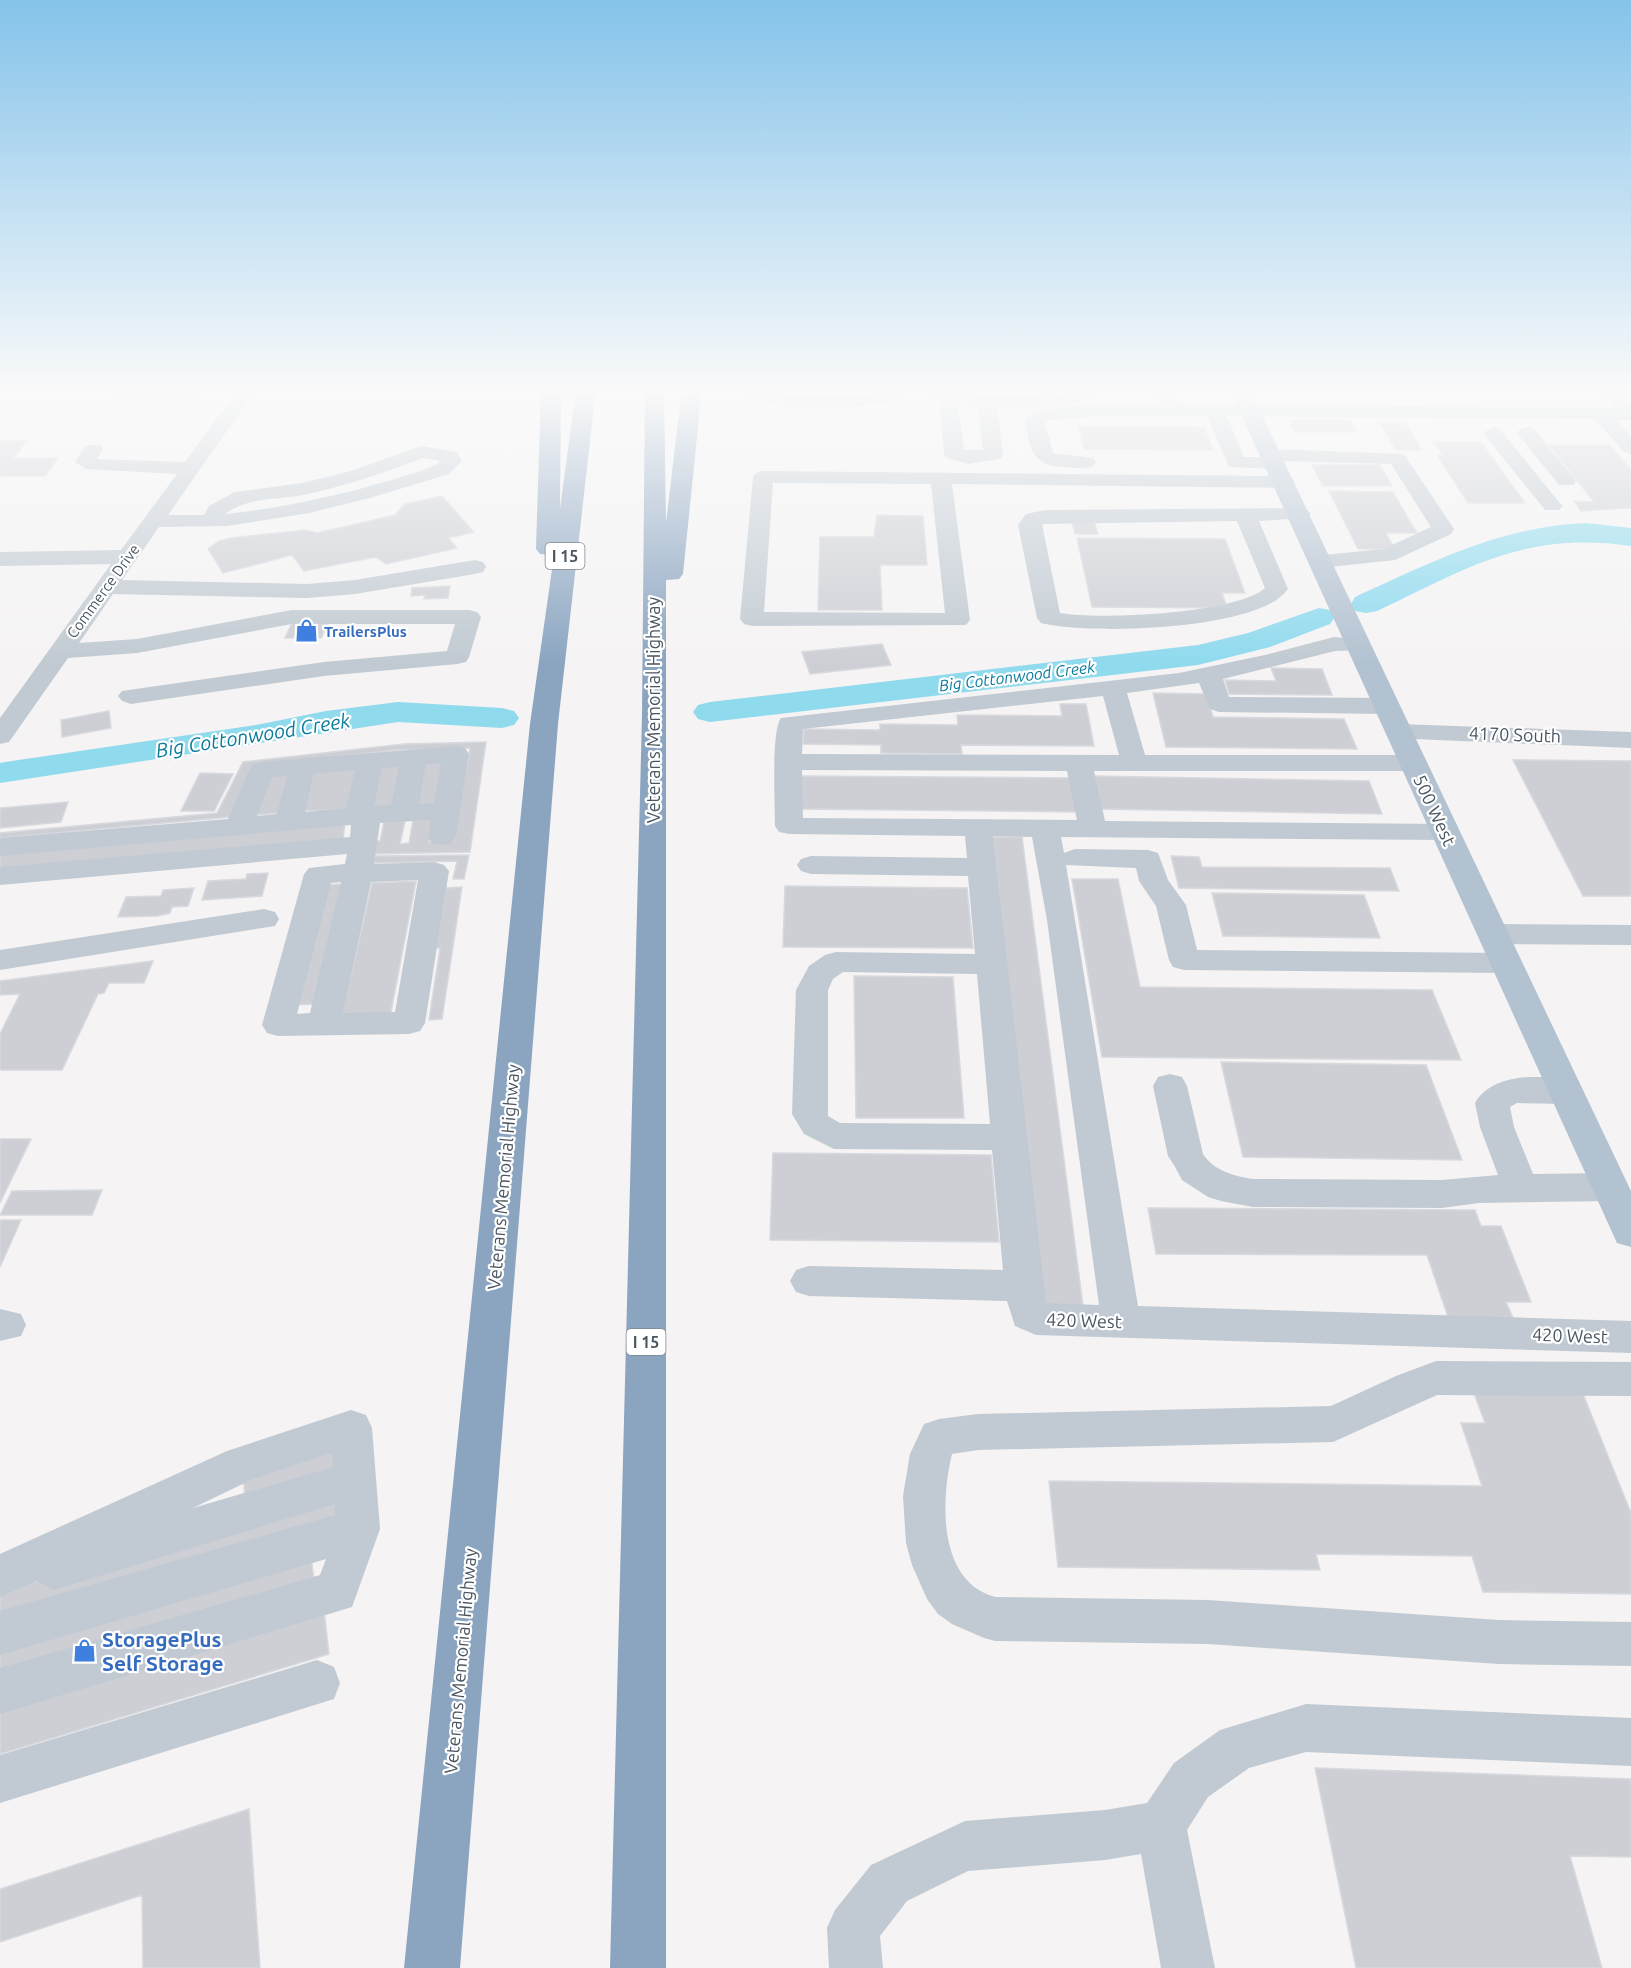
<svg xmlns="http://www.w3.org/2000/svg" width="1631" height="1968" font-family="Ubuntu,sans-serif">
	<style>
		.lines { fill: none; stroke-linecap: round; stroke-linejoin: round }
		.river { fill: #90daee; fill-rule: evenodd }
		.building { fill: #cdcfd5; stroke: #d7d9de; stroke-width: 1.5 }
		.minor { fill: #c1cad2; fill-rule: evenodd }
		.major { fill: #b3c2d1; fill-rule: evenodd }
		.highway { fill: #8ba5c1; fill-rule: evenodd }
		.labels { text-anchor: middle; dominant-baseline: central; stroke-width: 4.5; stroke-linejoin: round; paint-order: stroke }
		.far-street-label { font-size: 15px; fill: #4a5661; stroke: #fff }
		.far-shop-label { font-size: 15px; font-weight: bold; fill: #366cbe; stroke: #fff; text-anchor: start }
		.shield { fill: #fff; stroke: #808990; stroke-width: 1.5 }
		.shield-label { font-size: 16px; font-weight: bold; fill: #4a5661 }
		.far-water-label { font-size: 16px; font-style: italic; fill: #0c7c9b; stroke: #fff }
		.street-label { font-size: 18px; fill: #4a5661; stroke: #fff }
		.water-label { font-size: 20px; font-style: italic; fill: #0c7c9b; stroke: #fff }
		.near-shop-label { font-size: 21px; font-weight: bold; fill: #366cbe; stroke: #fff; text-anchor: start }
	</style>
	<rect width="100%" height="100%" fill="#f5f3f3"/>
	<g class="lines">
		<path class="river" d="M1586 523 1631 528V546C1525 531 1469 567 1377 611L1366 613 1355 611 1351 604 1355 597C1430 563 1502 526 1586 523Z
			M1319 608 1330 610 1335 617 1330 624 1270 647 1198 665 710 722 698 719 693 712 698 705 710 702 1198 645 1248 633Z
			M398 702 502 708 514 711 519 718 514 725 502 728 398 722 0 783V763L5 762 256 725 326 711Z"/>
	</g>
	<path class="building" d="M118 388H203L202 394 116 403Z
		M959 388H1050L1051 393 960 392Z
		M1289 420H1350L1357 432H1295Z
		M1380 423H1405L1422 450H1396Z
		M1078 426 1204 427 1213 450 1084 449Z
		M28 440 13 458H58L45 476H0V441Z
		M1434 442H1481L1525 503H1468L1437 455H1443Z
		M1549 445H1610L1631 469V508L1581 511 1574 501 1594 502Z
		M1312 465H1380L1392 486H1323Z
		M1329 491 1393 492 1417 533H1386L1393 546 1386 549H1358Z
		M442 496 474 532 448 538 457 548 386 564 376 557 304 571 292 555 223 573 208 549 219 541 231 538 305 530 317 533 395 515 405 504Z
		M877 515 923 516 927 565H880L882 610H818L820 537H874Z
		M1072 521H1094L1098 534H1075Z
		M1077 538 1225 539 1245 593H1222L1227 608 1092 607Z
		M450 586 448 598 424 599 425 595 411 596 412 588Z
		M292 623H328L321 638H285Z
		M882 644 891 665 810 674 802 652Z
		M1271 668 1322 669 1332 695 1229 694 1225 680 1276 681Z
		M1153 693 1206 694 1213 717 1344 719 1357 749 1166 747Z
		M1060 704H1086L1094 746 961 745 962 754 881 753V745L803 744 804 729 880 730V724L958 725 957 715 1062 716Z
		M109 711 111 728 62 737 61 720Z
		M486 742 470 852 369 854 372 841H380L384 822 405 821 400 844 409 843 413 820 434 819 429 842 454 841 470 748 396 750 255 766 230 817 0 838V833L217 813 243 762 404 744Z
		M1513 760 1631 761V896H1583Z
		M444 761 436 806 416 807 424 762Z
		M402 763 393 808 372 809 382 764Z
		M358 768 348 809 304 811 315 770Z
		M200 773 233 774 214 811H181Z
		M271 775H290L279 813 254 815Z
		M801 776 1074 778 1081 812 800 809Z
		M1094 776 1369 781 1382 814 1100 809Z
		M68 802 61 822 0 828V808Z
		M345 822 343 839 0 871V854Z
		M993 837H1022L1083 1306 1043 1305Z
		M469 855 464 879H453L457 861 374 863 375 856Z
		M1171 856 1199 857 1202 867 1390 868 1399 891 1179 888Z
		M268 873 262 896 202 900 208 881 246 879 247 874Z
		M1072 879H1118L1140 987 1432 990 1461 1060 1102 1057Z
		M416 881 390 1017 341 1019 372 883Z
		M343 884 315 1004 291 1005 322 885Z
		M785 886 967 888 973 948 783 947Z
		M462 887 442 1019 429 1020 440 948H436L446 888Z
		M194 888 188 906 172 907 170 913 157 916 118 917 126 897 161 896 163 890Z
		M1212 893 1364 895 1380 938 1223 936Z
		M153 961 144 983H109L104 993 98 994 62 1070H0V1034L20 994 0 995V981Z
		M854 976 953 977 964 1118H856Z
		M1221 1062 1426 1065 1462 1160 1243 1157Z
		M0 1139H31L0 1203Z
		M773 1153 991 1155 999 1242 770 1240Z
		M102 1190 92 1215H0L12 1191Z
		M1148 1208 1475 1210 1481 1226H1501L1531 1302H1506L1514 1320H1449L1427 1255 1156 1254Z
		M0 1220H21L0 1267Z
		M1474 1393 1583 1394 1631 1513V1594L1483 1592 1472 1556 1316 1554 1320 1570 1058 1567 1049 1481 1482 1486 1461 1423H1485Z
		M333 1448 337 1473 245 1499 243 1473Z
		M347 1494 351 1521 0 1621V1592Z
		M311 1557 315 1586 0 1679V1648Z
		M324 1610 329 1654 0 1754V1706Z
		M1315 1768 1631 1779V1857L1570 1856 1602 1968H1356Z
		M249 1809 260 1968H143L142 1895 0 1942V1889Z"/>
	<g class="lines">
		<path class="minor" d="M239 388H257L168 515H204L209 506 235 492 302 483 351 471 421 446 457 452 462 461 449 474 370 498 309 513 227 526 159 527 122 580 307 584 355 580 475 560 483 562 486 567 483 572 475 574 355 594 307 598 113 594 79 643 137 639 292 610H469L477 612 481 617 469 657 466 662 457 664 324 676 131 704 122 701 118 696 122 691 324 662 447 651 455 624H292L137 653 68 658 9 742 0 744V718L111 564 0 566V552L121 550 177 474 86 469 75 462 86 445H100L103 449 97 459 185 462ZM423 458 441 461C430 470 412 473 398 478 341 495 284 508 225 514 248 497 277 500 304 495 345 486 384 473 423 458Z
			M739 388C759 387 777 395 798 396 814 398 879 399 888 388H906L898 400C866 408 759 417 739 388Z
			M931 388H949L950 392 982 396H1038L1063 394 1078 388H1097C1079 415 1026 408 997 407L1003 455 1000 459 968 464 947 458 944 454 939 400 932 395ZM958 405 978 407 983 450H964Z
			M1152 388H1170L1181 404 1614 408 1598 388H1617L1631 404V420H1616L1631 436V454L1624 452 1595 419 1227 416 1244 457H1263L1265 451 1272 449 1404 454 1454 529 1451 534 1395 560 1321 568 1313 566 1310 561 1313 556 1383 549 1431 527 1391 464 1284 461 1282 467 1275 469 1229 467 1207 416H1102L1050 420 1045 422 1053 453 1093 458 1096 462 1093 466C1084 469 1074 468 1065 467 1031 466 1030 448 1025 419 1039 400 1137 404 1162 404Z
			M1493 427 1500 429 1559 502 1563 506 1559 510H1545L1483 433Z
			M1527 427 1534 429 1573 477 1576 481 1573 485H1559L1520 437 1517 433 1520 429Z
			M763 471 1285 476 1292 478 1295 482 1292 486 1285 488 952 484 970 620 966 625 752 626 744 624 740 619 753 477 756 473ZM773 483 931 484 945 613 764 612Z
			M1300 508 1307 510 1311 514 1307 518 1259 521 1288 589C1260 631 1088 635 1041 623L1037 618 1018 525 1026 514 1045 510ZM1237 521 1265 588C1236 614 1098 620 1060 613L1042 524Z
			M1334 637 1367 640 1370 645 1367 650 1335 651 1223 679 1229 697 1387 698 1396 701 1400 706 1396 711 1387 714 1219 712 1210 709 1199 683 1127 693 1145 755H1413L1422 757 1426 763 1422 769 1413 771H1094L1105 821 1445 824 1455 826 1459 832 1455 838 1445 840 1061 837 1064 853 1075 849 1148 850 1158 853 1168 880 1186 905 1197 950 1506 953 1517 956 1522 963 1517 970 1506 973 1184 970 1173 967 1169 960 1156 906 1139 881 1136 868 1066 865 1138 1306 1631 1321V1353L1036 1335 1015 1326 1007 1301 809 1296 796 1292 790 1281 796 1270 809 1266 1003 1270 992 1150 834 1149 804 1134 792 1114 796 990 809 966 825 955 836 952 975 954 968 876 811 874 801 871 797 865 801 859 811 856 967 858 965 836 789 834 779 832 775 826C775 805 771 731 781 718L1179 673 1265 655ZM1103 696 1119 755 802 754 803 729ZM802 770 1067 771 1077 820 803 818ZM993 836 1032 837 1047 920 1099 1305 1046 1303ZM843 972 977 974 990 1124 840 1123 828 1116V990L833 979Z
			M1399 724 1631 732V748L1390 738 1386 732 1390 726Z
			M456 746 465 748 469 754 456 837 452 843 442 845 432 843 428 837 431 820 380 823 374 864 434 862 444 865 449 871 425 1023 420 1031 409 1034 278 1036 267 1033 262 1025 304 874 309 868 345 864 347 854 0 885V867L350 837 351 825 0 856V838L228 819 249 770 253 764 262 762ZM441 763 434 803 419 804 426 764ZM399 767 391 805 374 806 382 768ZM355 770 346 808 305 812 314 774ZM287 776 277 814 257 816 272 777ZM418 880 395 1012 343 1013 371 882ZM341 882 310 1013 297 1014 331 883Z
			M264 909 275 912 279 919 275 926 0 970V950Z
			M1493 924 1631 925V945L1493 944 1482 941 1478 934 1482 927Z
			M1170 1074 1182 1077 1187 1086 1203 1154C1214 1171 1234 1176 1253 1179L1442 1180 1498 1175 1480 1127 1475 1103C1493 1071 1548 1074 1579 1083L1584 1092 1579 1101 1567 1104 1517 1103 1510 1107 1514 1127 1533 1174 1610 1173 1623 1177 1628 1187 1623 1197 1610 1201 1479 1203 1442 1208 1253 1207 1221 1201 1208 1197 1182 1180 1174 1165 1168 1156 1153 1086 1158 1077Z
			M0 1309 21 1314 26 1325 21 1336 0 1341Z
			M1436 1361 1631 1362V1396L1437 1395 1333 1442 978 1450 952 1454C941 1499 937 1581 995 1597L1208 1600 1499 1620 1631 1622V1666L1499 1664 1208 1644 995 1641 984 1638 952 1624 938 1614 927 1599 912 1565 906 1543 903 1496 910 1454 924 1424 939 1419 978 1414 1331 1406 1396 1376Z
			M351 1410 366 1415 372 1428 380 1529 352 1607 0 1714V1668L320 1575 326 1559 0 1655V1611L335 1515V1504L54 1590 37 1581 0 1597V1554L227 1451ZM332 1453 333 1467 193 1508 253 1479Z
			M317 1660 334 1667 340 1683 334 1699 0 1803V1755Z
			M1306 1704 1631 1718V1766L1306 1752 1249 1768 1208 1797 1187 1830 1215 1968H1161L1141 1854 1105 1860 968 1871 907 1901 880 1936 883 1968H829L827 1928 835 1910 871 1865 965 1821 1105 1810 1147 1803 1174 1763 1220 1730Z"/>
		<path class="major" d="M1229 388H1249L1631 1191V1247L1617 1243 1612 1232Z"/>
		<path class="highway" d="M541 388H561L560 509 576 388H596L558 724 460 1968H404L530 724 554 555 540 554 536 549Z
			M645 388H664L666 523 682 388H702L683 574 679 579 666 580V1968H610L642 716Z"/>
	</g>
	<linearGradient id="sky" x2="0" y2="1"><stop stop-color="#85c3ea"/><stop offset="0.59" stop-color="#fafafa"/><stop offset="1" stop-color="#fafafa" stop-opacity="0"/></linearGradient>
	<rect width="1631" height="663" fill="url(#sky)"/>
	<defs>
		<symbol id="shop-bare" viewBox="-9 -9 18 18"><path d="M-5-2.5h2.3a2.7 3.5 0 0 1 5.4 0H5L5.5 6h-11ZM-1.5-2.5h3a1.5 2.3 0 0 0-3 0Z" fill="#3f7fe0" stroke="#fff" stroke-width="2.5" paint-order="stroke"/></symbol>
	</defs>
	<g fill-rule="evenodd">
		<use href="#shop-bare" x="290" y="614" width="33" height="33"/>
		<use href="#shop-bare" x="68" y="1634" width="33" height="33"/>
	</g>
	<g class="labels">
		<g class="far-street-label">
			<text transform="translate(103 591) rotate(-54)">Commerce Drive</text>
		</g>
		<g class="far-shop-label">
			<text x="324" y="631">TrailersPlus</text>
		</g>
		<g class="shield">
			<rect x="545.5" y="543" width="39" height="26" rx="4.5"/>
			<rect x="626.5" y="1329" width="39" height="26" rx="4.5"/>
		</g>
		<g class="shield-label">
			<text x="565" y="556">I 15</text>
			<text x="646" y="1342">I 15</text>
		</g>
		<g class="far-water-label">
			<text transform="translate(1017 676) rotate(-7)">Big Cottonwood Creek</text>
		</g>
		<g class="street-label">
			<text transform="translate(653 710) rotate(-90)">Veterans Memorial Highway</text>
			<text transform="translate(1515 734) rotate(2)">4170 South</text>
			<text transform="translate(1435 810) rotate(65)">500 West</text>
			<text transform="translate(503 1177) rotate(-85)">Veterans Memorial Highway</text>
			<text transform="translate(1084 1320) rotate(2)">420 West</text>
			<text transform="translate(1570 1335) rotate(2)">420 West</text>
			<text transform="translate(460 1661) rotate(-85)">Veterans Memorial Highway</text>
		</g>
		<g class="water-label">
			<text transform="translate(253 735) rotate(-9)">Big Cottonwood Creek</text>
		</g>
		<g class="near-shop-label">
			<text x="102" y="1639">StoragePlus<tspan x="102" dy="24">Self Storage</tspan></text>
		</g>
	</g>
</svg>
